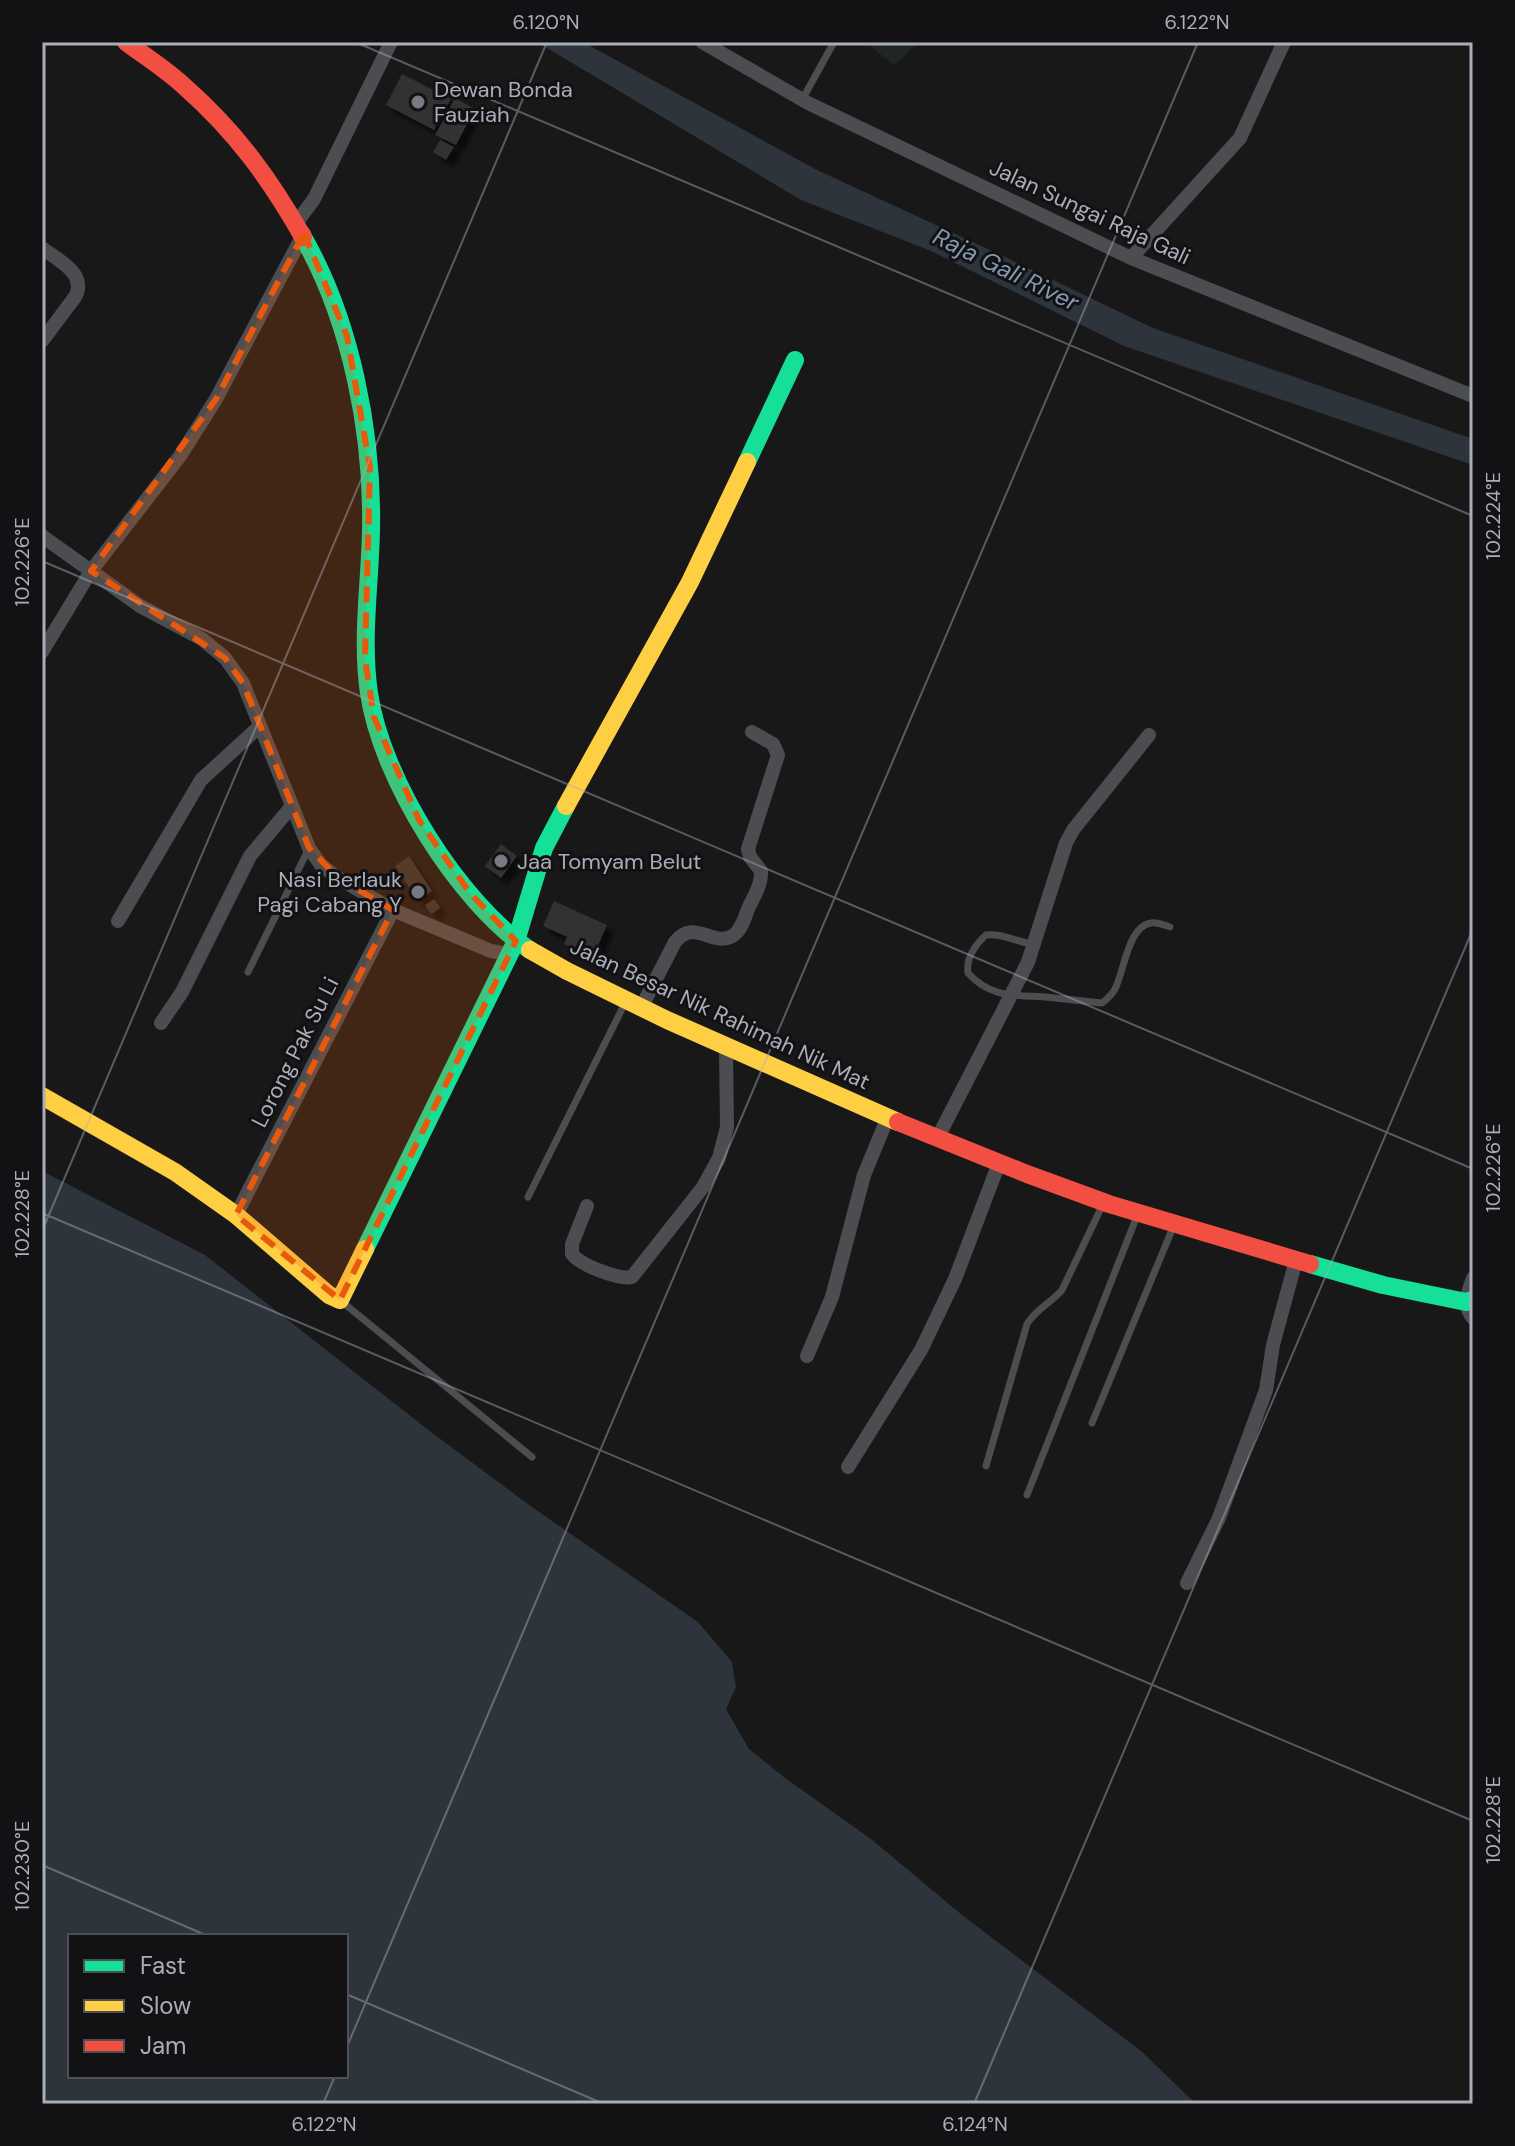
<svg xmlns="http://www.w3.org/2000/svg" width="1515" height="2146" font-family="'DM Sans',sans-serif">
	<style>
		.green { fill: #202722 }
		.water { fill: #2e343b; fill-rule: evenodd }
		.building { fill: #313132; filter: url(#shadow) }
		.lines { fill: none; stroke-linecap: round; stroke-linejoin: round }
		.lane { stroke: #4c4d51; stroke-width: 7 }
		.street { stroke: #4c4d51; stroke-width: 14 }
		.fast { stroke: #16e098; stroke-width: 18 }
		.slow { stroke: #ffcf43; stroke-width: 18 }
		.jam { stroke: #f24e42; stroke-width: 18 }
		.marked { fill: #e8590c; fill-opacity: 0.2; stroke: #e8590c; stroke-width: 6; stroke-dasharray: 16 10; stroke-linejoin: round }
		.ticks { fill: none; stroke: #aaaeb8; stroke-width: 2; stroke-opacity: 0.45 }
		.poi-dot { fill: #777a80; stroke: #121214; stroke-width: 3 }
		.labels { text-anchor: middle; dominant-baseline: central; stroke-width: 6; stroke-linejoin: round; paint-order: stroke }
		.poi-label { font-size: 22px; fill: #aaaeb8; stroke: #121214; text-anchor: start }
		.street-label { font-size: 22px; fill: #aaaeb8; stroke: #121214 }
		.water-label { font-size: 24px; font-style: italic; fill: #8499b0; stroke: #121214 }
		.neatline { fill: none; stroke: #aaaeb8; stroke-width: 3 }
		.ticks-label { font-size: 20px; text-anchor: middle; fill: #aaaeb8 }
	</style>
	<defs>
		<filter id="shadow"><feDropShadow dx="7" dy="7" stdDeviation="2" flood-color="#0009"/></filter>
	</defs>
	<rect width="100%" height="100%" fill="#181818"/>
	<path class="green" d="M865 42H917L908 53 894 65Z"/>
	<path class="water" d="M537 42H583L817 170 1005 257 1153 328 1473 439V465L1124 346 931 251 801 200Z
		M42 1171 205 1255 431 1432 529 1505 698 1622 732 1662 736 1687 726 1709 749 1749 785 1778 871 1839 962 1915 1141 2051 1196 2104H42ZM70 1936H346V2076H70Z"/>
	<path class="building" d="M402 74 451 99 434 130 386 105Z
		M455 98 475 109 456 145 435 135Z
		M440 140 454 147 446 160 433 152Z
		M501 844 517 856 501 878 485 866Z
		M409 856 432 891 418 901 395 866Z
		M434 899 440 908 431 914 425 905Z
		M554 901 607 925 593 957 564 944 567 937 543 926Z"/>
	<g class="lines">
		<path class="lane" d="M802 100 834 42
			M1033 944C1016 942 1003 933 986 935 975 945 966 958 968 973 990 998 1016 995 1045 997 1064 999 1083 1001 1102 1003 1107 999 1112 995 1115 989 1124 972 1128 926 1151 923 1157 922 1164 925 1170 927
			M248 972 309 848
			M528 1197 625 1003
			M341 1301 532 1457
			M1092 1423 1174 1225
			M986 1466 1027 1324C1036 1309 1051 1303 1062 1290L1103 1204
			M1027 1495 1137 1216"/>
		<path class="street" d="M702 42 808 103 1131 258 1473 396
			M297 222 314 199 391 42
			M42 248C58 260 88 274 75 297L42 341
			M1131 258 1240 138 1284 42
			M42 536 140 606 202 639 225 658 243 683 309 848 321 865 338 878 393 910 491 951 509 954
			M42 652 91 571 180 456 216 399 304 233
			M118 921 201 780 260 726
			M641 1008 675 942C695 917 713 949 734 935 742 929 745 916 749 907 754 896 762 884 761 871L750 857 748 849 778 755 773 744 752 732
			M161 1023 182 992 250 856 292 806
			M937 1139 1028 962 1066 843 1073 830 1149 735
			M587 1206 572 1244V1254C580 1265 619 1280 632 1277L703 1187 719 1158 727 1127 726 1047
			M236 1215 393 910
			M1473 1278C1468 1293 1462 1305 1473 1318
			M807 1356 832 1297 864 1175 888 1117
			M848 1467 921 1350 955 1279 999 1163
			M1187 1583 1219 1518 1266 1390 1273 1345 1296 1260"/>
		<path class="fast" d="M303 237C351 321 373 433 371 530 370 584 361 639 369 693 381 778 459 903 530 950
			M747 462 795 360
			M365 1249 516 941 544 848 566 806
			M1310 1264 1383 1285 1466 1302 1473 1300"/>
		<path class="slow" d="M566 806 690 582 747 462
			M530 950 567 971 667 1020 898 1122
			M42 1096 175 1172 236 1215 329 1295 340 1300 365 1249"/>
		<path class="jam" d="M126 42C146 57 167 70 185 87 236 132 270 179 303 237
			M898 1122 1027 1174 1109 1204 1310 1264"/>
	</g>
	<path class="marked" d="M304 233 347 336 370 467 365 659 374 717 419 820 470 893 516 941 340 1300 236 1215 393 910 338 878 309 848 243 683 225 658 91 571 216 399Z"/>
	<path class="ticks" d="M355 42 1473 516M42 561 1473 1169M42 1213 1473 1821M42 1231 547 42M42 1865 208 1936M346 1994 604 2104M346 2049 1198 42M323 2104 335 2076M974 2104 1473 929"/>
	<g class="poi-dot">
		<circle cx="418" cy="102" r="8"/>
		<circle cx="501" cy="861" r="8"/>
		<circle cx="418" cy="892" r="8"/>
	</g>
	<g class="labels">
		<g class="poi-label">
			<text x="434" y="89">Dewan Bonda<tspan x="434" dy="25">Fauziah</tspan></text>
			<text x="517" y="861">Jaa Tomyam Belut</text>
			<text x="402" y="879" text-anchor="end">Nasi Berlauk<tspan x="402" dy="25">Pagi Cabang Y</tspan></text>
		</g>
		<g class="street-label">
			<text transform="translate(1090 212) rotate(25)">Jalan Sungai Raja Gali</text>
			<text transform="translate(720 1014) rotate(25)">Jalan Besar Nik Rahimah Nik Mat</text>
			<text transform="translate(295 1052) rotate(-63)">Lorong Pak Su Li</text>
		</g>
		<g class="water-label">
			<text transform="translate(1006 269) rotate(26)">Raja Gali River</text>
		</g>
	</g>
	<rect width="1515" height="2146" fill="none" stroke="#121214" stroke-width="88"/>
	<rect x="68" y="1934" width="280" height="144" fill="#121214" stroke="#4f5056" stroke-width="2"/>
	<rect x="84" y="1960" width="40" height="12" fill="#16e098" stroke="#4f5056" stroke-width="2"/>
	<text x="140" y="1974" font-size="24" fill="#aaaeb8">Fast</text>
	<rect x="84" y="2000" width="40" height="12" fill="#ffcf43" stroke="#4f5056" stroke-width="2"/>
	<text x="140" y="2014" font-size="24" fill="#aaaeb8">Slow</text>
	<rect x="84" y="2040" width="40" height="12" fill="#f24e42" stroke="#4f5056" stroke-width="2"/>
	<text x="140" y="2054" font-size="24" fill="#aaaeb8">Jam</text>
	<rect x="44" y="44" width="1427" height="2058" class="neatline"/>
	<g class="ticks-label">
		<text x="546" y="29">6.120°N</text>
		<text x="1197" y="29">6.122°N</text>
		<text transform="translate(1493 516) rotate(-90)" y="7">102.224°E</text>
		<text transform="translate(22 562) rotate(-90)" y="7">102.226°E</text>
		<text transform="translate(1493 1168) rotate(-90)" y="7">102.226°E</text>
		<text transform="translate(22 1214) rotate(-90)" y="7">102.228°E</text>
		<text transform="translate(1493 1820) rotate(-90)" y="7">102.228°E</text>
		<text transform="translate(22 1866) rotate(-90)" y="7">102.230°E</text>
		<text x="324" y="2131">6.122°N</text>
		<text x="975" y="2131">6.124°N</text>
	</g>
</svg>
